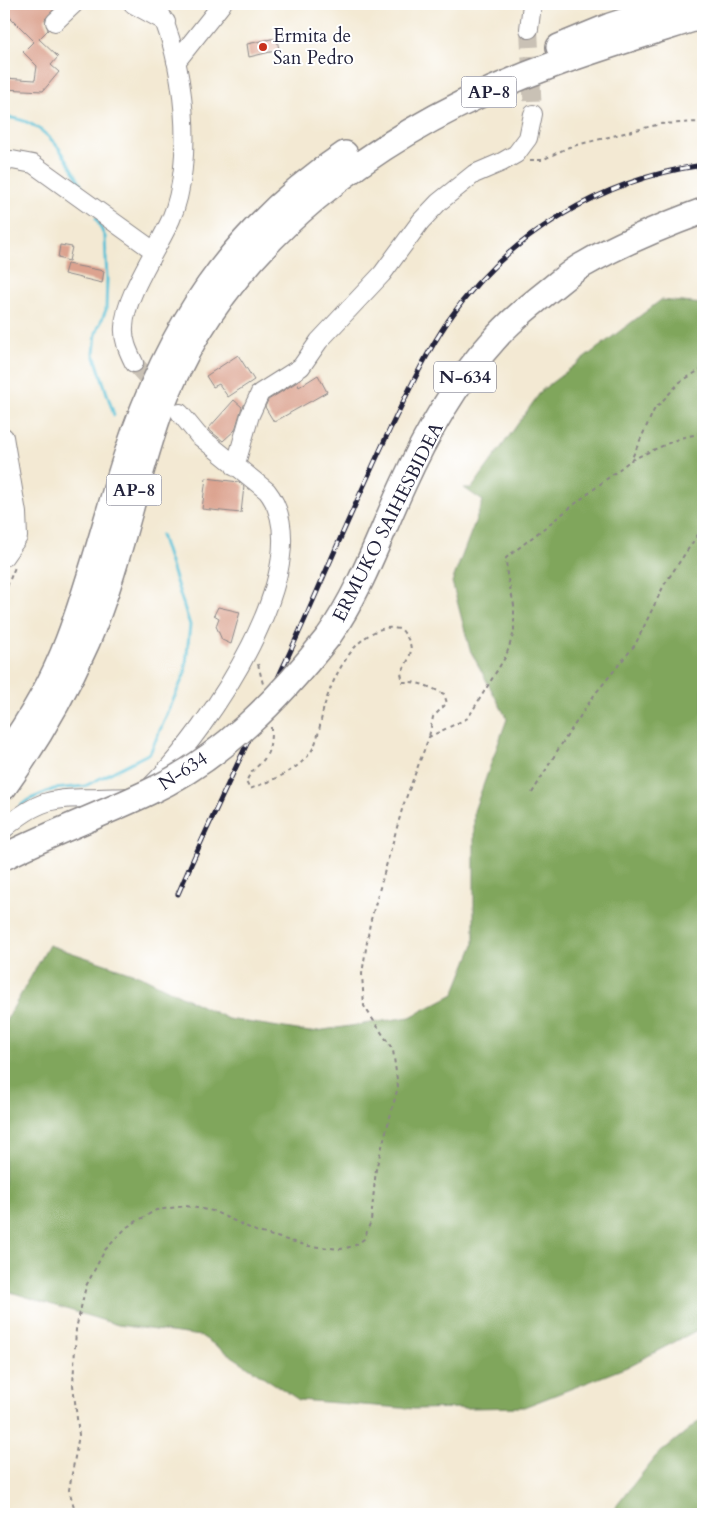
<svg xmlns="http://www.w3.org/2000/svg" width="707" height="1518" font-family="Cardo,serif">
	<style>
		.forest { fill: #80a65c; stroke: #51644c }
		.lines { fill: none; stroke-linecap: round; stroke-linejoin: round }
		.stream { stroke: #58c0d5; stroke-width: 3 }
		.building { fill: #dca38f }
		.minor-tunnel { stroke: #c9c1b5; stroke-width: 18; stroke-dasharray: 18 9; stroke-linecap: butt }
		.minor-casing { stroke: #8a8687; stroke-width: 20 }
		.highway-casing { stroke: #8a8687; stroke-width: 28 }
		.path { stroke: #8a8687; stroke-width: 2; stroke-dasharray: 4 4; stroke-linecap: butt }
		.minor { stroke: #fff; stroke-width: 18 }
		.highway { stroke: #fff; stroke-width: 25 }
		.rail-casing { stroke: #22223b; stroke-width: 5 }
		.rail { stroke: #fff; stroke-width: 3; stroke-dasharray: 9; stroke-linecap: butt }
		.highway-bridge-casing { stroke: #8a8687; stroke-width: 28; stroke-linecap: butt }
		.highway-bridge { stroke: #fff; stroke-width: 25 }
		.poi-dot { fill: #c8321e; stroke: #fff; stroke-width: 2 }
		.labels { text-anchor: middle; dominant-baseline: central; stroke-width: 4; stroke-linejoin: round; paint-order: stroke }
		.shield { fill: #fff; stroke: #646476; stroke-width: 1 }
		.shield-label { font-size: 18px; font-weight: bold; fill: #22223b }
		.poi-label { font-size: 19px; fill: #22223b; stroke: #fff; text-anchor: start }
		.street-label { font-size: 19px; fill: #22223b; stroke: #fff }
	</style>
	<rect width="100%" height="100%" fill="#fff"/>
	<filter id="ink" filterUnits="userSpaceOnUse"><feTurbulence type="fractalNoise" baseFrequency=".02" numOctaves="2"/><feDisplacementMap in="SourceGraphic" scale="10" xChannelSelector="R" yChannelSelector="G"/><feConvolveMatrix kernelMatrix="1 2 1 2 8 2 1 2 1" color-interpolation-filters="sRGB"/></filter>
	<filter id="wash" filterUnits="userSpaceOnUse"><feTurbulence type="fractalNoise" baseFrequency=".0096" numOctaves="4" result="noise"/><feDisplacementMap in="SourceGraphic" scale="20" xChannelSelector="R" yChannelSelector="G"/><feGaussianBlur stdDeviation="1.12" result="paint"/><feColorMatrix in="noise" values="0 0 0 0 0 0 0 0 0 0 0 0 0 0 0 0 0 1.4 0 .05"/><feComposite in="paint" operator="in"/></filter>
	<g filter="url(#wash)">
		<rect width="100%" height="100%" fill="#f3e9d3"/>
		<path class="forest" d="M661 300 703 304V1327L627 1367 524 1407 414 1409 299 1400 201 1336 118 1325 4 1290V1024L49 945 141 976 228 1019 310 1032 410 1017 454 994 474 944V811L507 719 470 650 452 582 483 501 464 488H472L542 390Z
			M703 1418V1514H610L656 1456Z"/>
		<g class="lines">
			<path class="stream" d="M4 117C46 119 68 157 84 192
				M96 218 105 237 107 279 106 310 96 333 94 354 114 415
				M20 806 28 800 54 789 85 786 150 753 185 673 190 625 161 535"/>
		</g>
		<g id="blocks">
			<path class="building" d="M4 4H59L45 19 48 30 39 39 58 57 51 65 59 72 43 91 4 89V78L35 80 37 66 23 52 34 41 9 16 4 21Z
				M271 39H277L279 50 249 57 247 44Z
				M60 245 72 247 69 261 58 258Z
				M67 264 104 271 102 283 64 274Z
				M238 355 254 380 228 397 219 384 213 387 206 376Z
				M318 375 327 392 274 422 265 407 268 400 297 382 299 387Z
				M234 400 242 407 235 430 223 441 208 429Z
				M206 478 239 482 244 486 241 513 202 509Z
				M218 607 240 612 231 644 222 640 216 626 219 618 214 615Z"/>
		</g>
	</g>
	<g filter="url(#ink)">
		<use href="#blocks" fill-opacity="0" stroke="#8a8687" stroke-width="1"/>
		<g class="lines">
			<path class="minor-tunnel" d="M529 29 533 114
				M134 363 161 393"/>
			<defs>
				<path id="minor" d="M133 4 166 22
					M55 22 74 4
					M529 29 532 4
					M176 62 222 4
					M4 162 12 160 33 164 154 251
					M134 363C128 351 123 340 124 327 125 295 158 249 171 219 195 163 185 57 156 4
					M4 437 17 513 18 537 4 557
					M235 467 250 415 260 393 301 367 319 341 382 274 421 221 439 202 474 174 502 162 516 154 528 138 533 114
					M152 785C205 733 324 563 267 491L198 435 180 413
					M4 829C38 799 53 798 98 798 108 797 119 798 129 797"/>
				<path id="highway" d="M559 47 610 26 678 4
					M328 637C361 590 379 537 403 485 425 436 457 380 493 341 510 321 532 304 552 288 562 280 572 271 583 265 621 243 662 226 703 211
					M4 757C29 722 53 681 68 641 91 581 106 518 126 457 167 330 232 229 345 154
					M4 787C37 741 64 694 87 642 118 569 133 489 159 414 222 242 383 127 550 66 600 47 652 32 703 16"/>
			</defs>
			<use href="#minor" class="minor-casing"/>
			<use href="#highway" class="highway-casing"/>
			<path class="path" d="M530 160H542L569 147 660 124 699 122 703 124
				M703 368 680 382 654 410 631 460 680 438 703 433
				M4 594 15 567
				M258 664 263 684
				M271 727C271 737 271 748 266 756 260 767 253 766 246 782L250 789C267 782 290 774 304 760 319 747 319 725 324 707 332 679 354 633 386 628 391 627 397 629 401 629 416 647 412 654 401 673L403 682C418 681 430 687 444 694L447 703 433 717 429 737
				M532 793 559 748 595 694 635 645 664 585 703 527
				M76 1514 69 1490 79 1435 73 1385 76 1329 86 1286 105 1250 127 1227 156 1210 186 1206 213 1211 258 1232 309 1246 341 1249 354 1246 364 1239 371 1221 376 1169 398 1087 393 1050 364 1006 362 974 370 923 403 806 429 737 468 718 506 656 514 632V605L507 575 506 558 631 460"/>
			<use href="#minor" class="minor"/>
			<use href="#highway" class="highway"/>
			<defs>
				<path id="rail" d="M178 894C218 801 264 711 305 619 333 555 360 492 390 429 408 392 425 355 448 321 506 236 602 179 703 165"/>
			</defs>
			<use href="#rail" class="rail-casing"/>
			<use href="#rail" class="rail"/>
			<defs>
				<path id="highway-bridge" d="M4 857C51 833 101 815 149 792 222 758 279 699 328 637"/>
			</defs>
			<use href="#highway-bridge" class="highway-bridge-casing"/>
			<use href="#highway-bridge" class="highway-bridge"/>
		</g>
	</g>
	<circle class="poi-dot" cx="263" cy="47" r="5"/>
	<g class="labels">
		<g class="shield">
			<rect x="461.5" y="76.5" width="55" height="31" rx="4"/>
			<rect x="434" y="361.5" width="62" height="31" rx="4"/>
			<rect x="106.5" y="474.5" width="55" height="31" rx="4"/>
		</g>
		<g class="shield-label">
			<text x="489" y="92">AP-8</text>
			<text x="465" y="377">N-634</text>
			<text x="134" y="490">AP-8</text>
		</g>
		<g class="poi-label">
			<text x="273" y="36">Ermita de<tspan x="273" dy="22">San Pedro</tspan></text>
		</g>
		<g class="street-label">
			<text transform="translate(388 522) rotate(-63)">ERMUKO SAIHESBIDEA</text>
			<text transform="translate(183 771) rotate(-33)">N-634</text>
		</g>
	</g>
	<rect width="707" height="1518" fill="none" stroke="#fff" stroke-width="20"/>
</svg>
